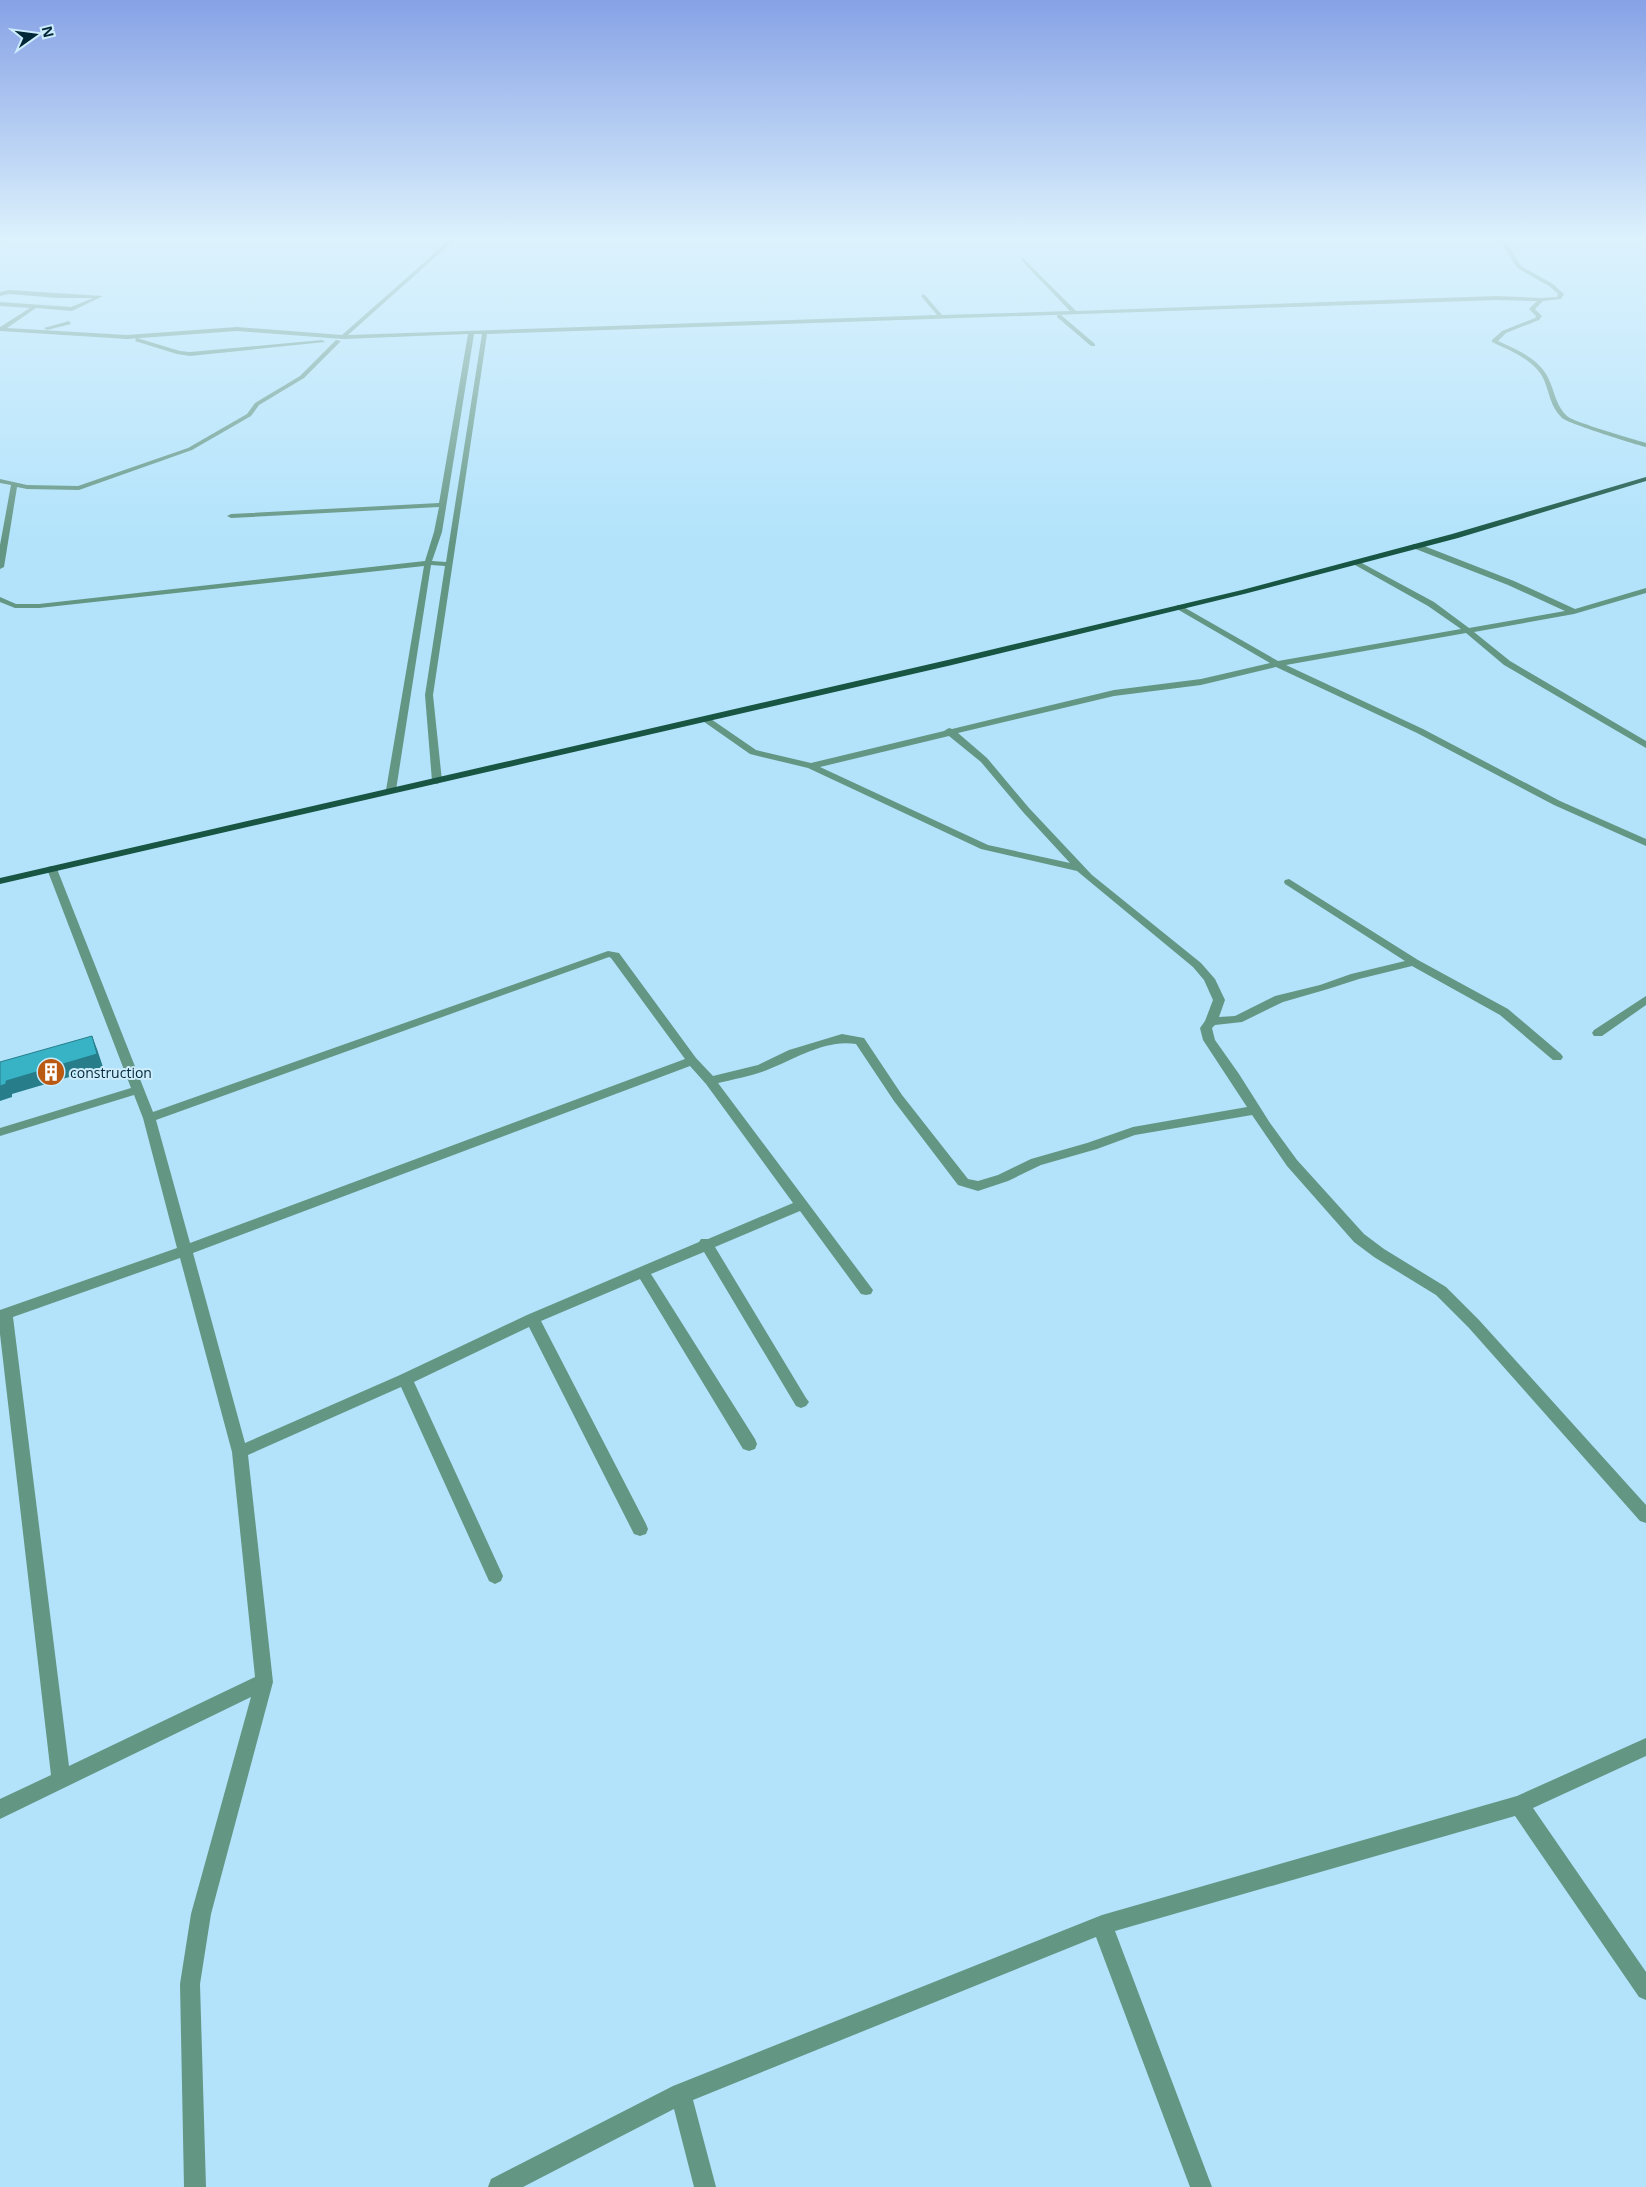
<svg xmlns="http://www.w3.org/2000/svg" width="1646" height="2187" font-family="'Open Sans',sans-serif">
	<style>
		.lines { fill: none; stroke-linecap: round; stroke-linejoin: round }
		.minor { fill: #649684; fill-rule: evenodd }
		.major { fill: #185543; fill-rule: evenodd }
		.shaded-wall { fill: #277d8a }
		.building { fill: #38b2c5; stroke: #277d8a }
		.labels { text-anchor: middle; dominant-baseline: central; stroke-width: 4; stroke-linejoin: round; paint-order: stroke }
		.poi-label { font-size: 14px; fill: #022838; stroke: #cdedfd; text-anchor: start }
	</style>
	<rect width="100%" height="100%" fill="#b2e3fb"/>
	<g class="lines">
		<path class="minor" d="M18 236H28L0 242V240Z
			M454 236H459L348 335 937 315 921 296 924 294 942 315 1070 311 1021 260 1023 258 1076 311 1497 296 1541 298 1557 297 1558 294 1549 286 1517 268 1498 236H1502L1521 266 1553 284 1564 294 1561 299 1543 301 1535 309 1542 316 1539 320 1506 333 1498 341C1518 350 1542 360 1550 382 1555 394 1557 407 1567 416 1573 422 1633 439 1646 443V447C1634 444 1567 423 1562 418 1550 406 1550 394 1544 380 1535 360 1511 351 1492 342V340L1502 331 1535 318 1536 316 1529 309 1537 301 1497 300 487 334 433 695 442 781 437 784 432 781 425 695 445 566 431 565 396 790 391 793 386 790 424 566 39 608H15L0 602V597L16 604H39L425 561 434 532 439 507 231 518 227 516 231 514 439 503 468 334 343 339 237 331 127 339 0 331V327L30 308 0 306V302L71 307 93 298H58L9 294 0 296V292L9 290 103 296 72 311 36 308 7 328 127 335 237 327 342 335ZM474 334H482L446 562 432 561 442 532Z
			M1057 315H1061L1095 344V346H1091L1057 317Z
			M69 321 71 324 47 330 44 328Z
			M137 338 180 351 190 352 322 340 325 342 190 356 177 354 135 341Z
			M336 340 341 341 304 378 259 405 251 416 192 450 79 490 27 489 17 487 4 567 0 569V545L11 485 0 483V479L27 485 78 486 188 448 247 414 255 403 300 376Z
			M1413 544H1419L1514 581 1575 609 1646 588V593L1574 614 1474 632 1510 661 1646 741V748L1504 665 1466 633 1286 665 1423 729 1560 801 1646 839V846L1554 805 1417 733 1276 667 1201 685 1114 696 958 733 987 758 1029 808 1092 875 1201 963 1215 979 1225 1000 1219 1017 1235 1016 1275 996 1320 985 1351 974 1405 961 1285 884 1284 882 1285 880 1289 879 1418 960 1508 1009 1561 1054 1563 1057 1561 1060H1553L1500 1015 1412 966 1359 979 1328 989 1283 1002 1242 1022 1215 1025 1212 1028 1215 1040 1239 1074 1270 1123 1297 1160 1364 1234 1384 1249 1446 1287 1479 1320 1646 1505V1523L1640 1521 1469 1328 1436 1295 1374 1257 1354 1242 1287 1166 1252 1115 1135 1135 1097 1149 1041 1165 1008 1181 978 1191 958 1185 894 1101 856 1044C825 1039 795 1059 767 1070 752 1076 734 1079 718 1083L873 1290 871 1294 866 1295 861 1294 800 1211 715 1247 806 1398 809 1402 806 1406 801 1408 796 1406 704 1252 651 1274 755 1439 757 1444 755 1449 749 1451 743 1449 640 1279 541 1321 646 1524 648 1529 646 1534 640 1536 634 1534 529 1327 414 1382 503 1576 501 1581 495 1584 489 1581 401 1387 248 1455 273 1682 211 1914 200 1984 206 2187H184L180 1984 191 1914 251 1697 0 1819V1799L51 1775 0 1334V1310L177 1248 143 1118 134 1095 0 1136V1128L131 1088 47 869 48 867 52 866 57 869 153 1112 608 951 619 953 696 1058 713 1076 758 1065 789 1050 842 1034 864 1038 902 1095 968 1179 978 1181 998 1175 1031 1159 1087 1143 1133 1127 1247 1107 1203 1040 1200 1028 1205 1021 1213 1000 1204 980 1193 967 1077 871 981 849 808 768 750 754 700 719 705 716 708 717 756 750 811 763 944 731 949 728 952 729 1114 690 1201 679 1270 663 1177 609V605H1180L1278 661 1461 629 1428 606 1355 565 1354 563 1358 561 1434 602 1469 628 1565 611 1508 585 1413 548ZM949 736 981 762 1023 812 1070 863 988 845 820 767ZM609 957 611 958 685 1059 190 1243 156 1120ZM690 1066 706 1084 793 1203 708 1239H701L699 1242 527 1315 400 1375 245 1443 193 1253ZM180 1258 232 1452 255 1677 69 1766 13 1317Z
			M1646 996V1005L1602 1036H1594L1592 1033 1594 1030Z
			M1646 1738V1756L1533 1808 1646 1972V2000L1639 1997 1515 1816 1115 1931 1212 2187H1190L1096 1937 693 2100 716 2187H694L674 2109 523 2187H488L491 2179 673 2086 1102 1915 1517 1796Z"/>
		<path class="major" d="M1646 477V481L1458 538 1244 594 952 665 0 884V878L952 659 1242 590 1452 534Z"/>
	</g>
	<path class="shaded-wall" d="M92 1036 97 1049 103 1067 12 1094V1097L0 1101V1086L6 1081Z"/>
	<path class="building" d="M92 1036 97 1054 6 1081V1084L0 1086V1062Z"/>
	<linearGradient id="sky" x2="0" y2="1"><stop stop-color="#87a2e6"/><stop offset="0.44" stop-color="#dcf2fd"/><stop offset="1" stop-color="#dcf2fd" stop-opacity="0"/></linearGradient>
	<rect width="1646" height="542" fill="url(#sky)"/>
	<defs>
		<symbol id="building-disc" viewBox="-11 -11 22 22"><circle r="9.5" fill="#b95912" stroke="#cdedfd"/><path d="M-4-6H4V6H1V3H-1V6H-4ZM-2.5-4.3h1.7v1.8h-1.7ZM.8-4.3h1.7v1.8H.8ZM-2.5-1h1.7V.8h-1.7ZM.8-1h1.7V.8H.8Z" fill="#fff"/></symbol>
	</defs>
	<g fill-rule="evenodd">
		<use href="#building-disc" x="35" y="1056" width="32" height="32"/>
	</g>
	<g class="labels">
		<g class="poi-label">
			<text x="70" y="1072">construction</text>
		</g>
	</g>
	<g transform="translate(35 35) rotate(76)" stroke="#cdedfd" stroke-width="4" paint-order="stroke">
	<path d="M0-4L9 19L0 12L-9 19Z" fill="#022838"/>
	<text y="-8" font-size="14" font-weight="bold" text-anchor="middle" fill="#022838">N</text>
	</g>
</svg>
